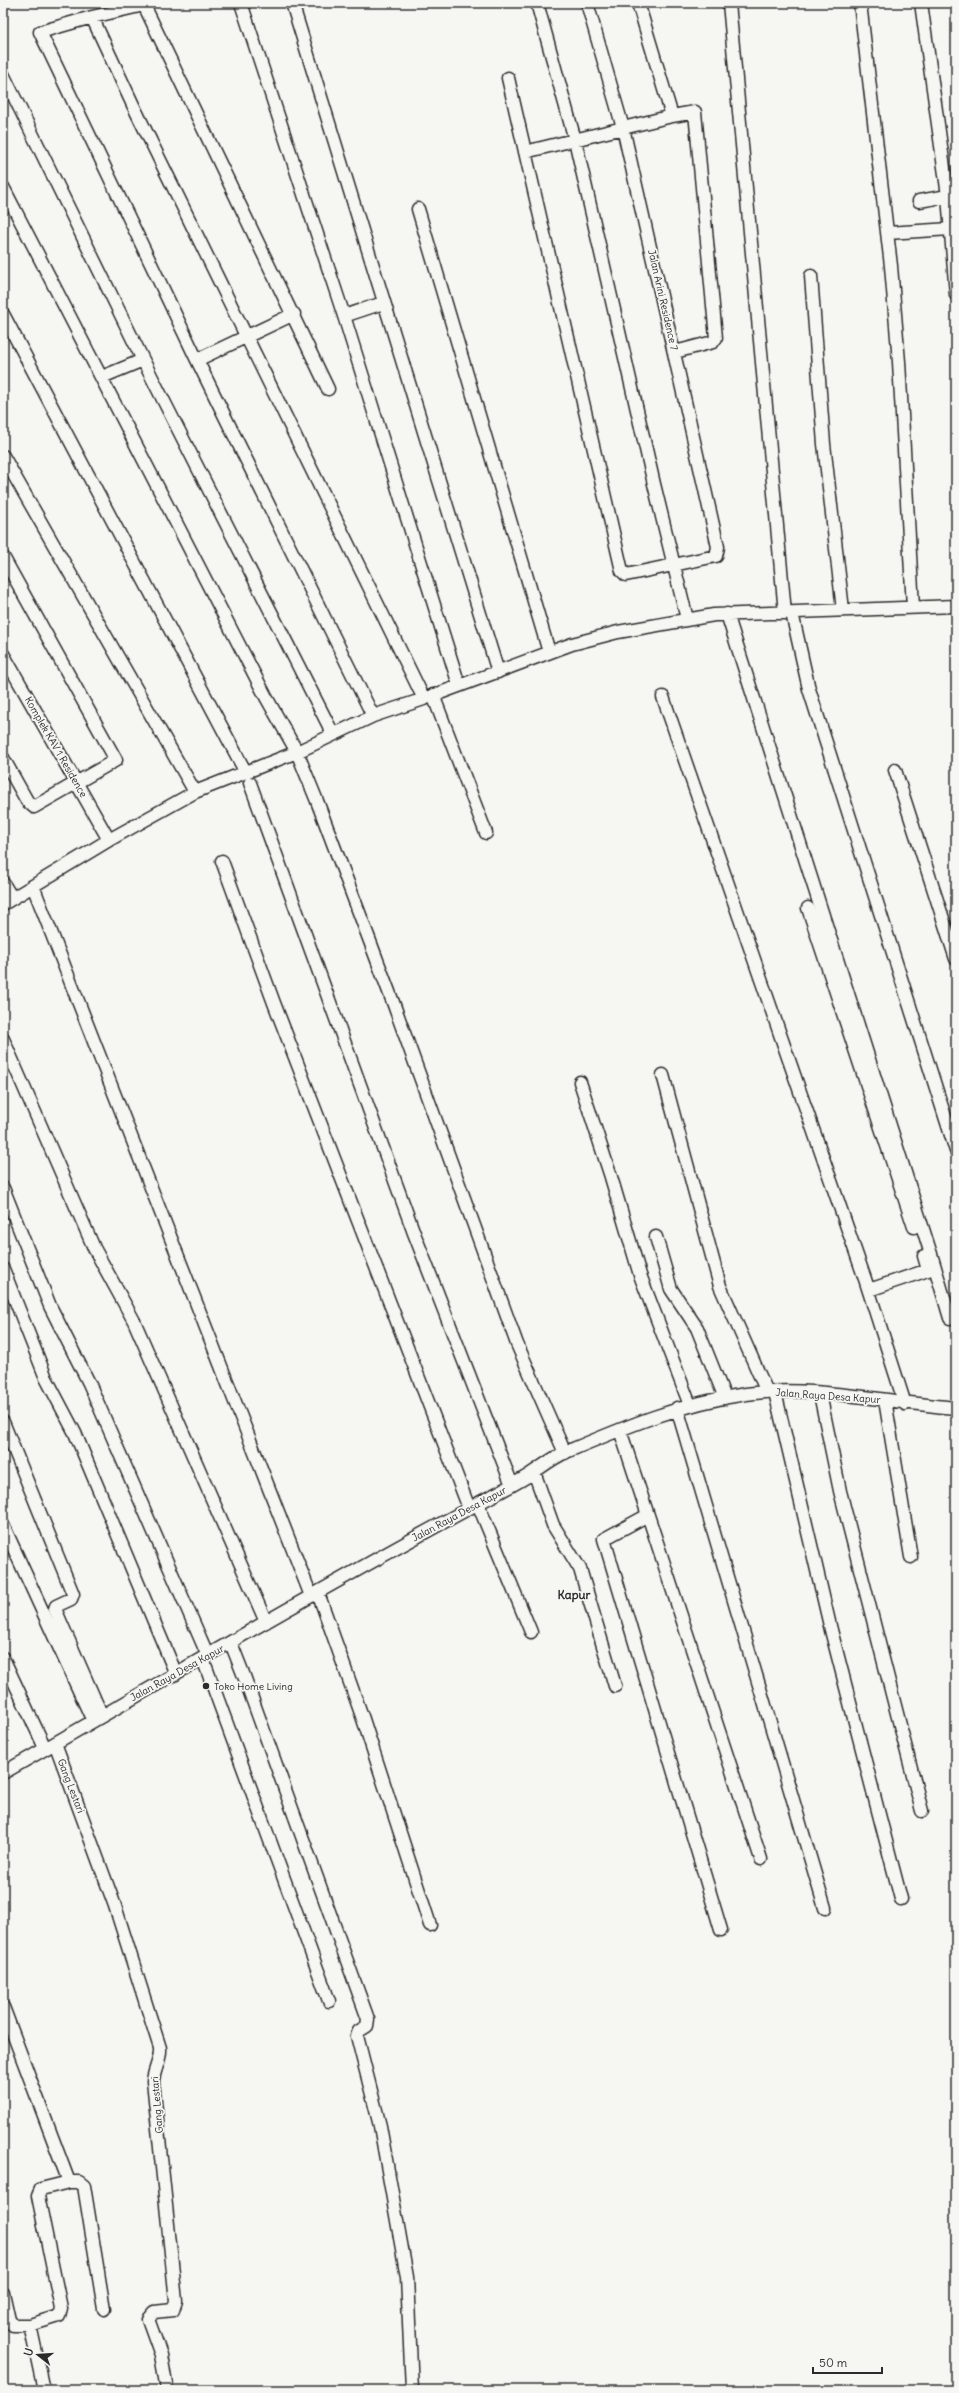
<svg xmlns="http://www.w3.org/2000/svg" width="959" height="2393" font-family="Delius,sans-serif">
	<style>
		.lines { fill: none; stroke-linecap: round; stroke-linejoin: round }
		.minor-casing { stroke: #2b2b2b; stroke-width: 15 }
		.minor { stroke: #f6f6f2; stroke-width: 12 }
		.poi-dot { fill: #2b2b2b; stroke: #f6f6f2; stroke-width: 1.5 }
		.labels { text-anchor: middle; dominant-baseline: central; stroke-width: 3.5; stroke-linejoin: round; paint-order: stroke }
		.street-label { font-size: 10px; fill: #2b2b2b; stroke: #f6f6f2 }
		.poi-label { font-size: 10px; fill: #2b2b2b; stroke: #f6f6f2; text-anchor: start }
		.quarter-label { font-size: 12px; font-weight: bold; fill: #2b2b2b; stroke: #f6f6f2 }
	</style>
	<rect width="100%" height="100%" fill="#f6f6f2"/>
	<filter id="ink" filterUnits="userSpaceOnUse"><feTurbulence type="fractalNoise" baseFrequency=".025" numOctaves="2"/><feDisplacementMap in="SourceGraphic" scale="8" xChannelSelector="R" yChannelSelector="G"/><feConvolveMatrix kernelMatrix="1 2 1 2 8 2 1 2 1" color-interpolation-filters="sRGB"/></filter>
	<g filter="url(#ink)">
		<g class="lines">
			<defs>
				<path id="minor" d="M241 3 344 316 459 685
					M292 3 498 672
					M537 3 575 140 654 484 687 619
					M638 3 672 116
					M729 3 785 613
					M860 3 891 266 899 362 913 607
					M921 3 948 196 956 295
					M92 17 133 105 424 699
					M3 74 143 360 333 734
					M508 78 622 571 626 575 716 556 718 547 623 128 587 3
					M525 152 672 116 695 112 716 338 713 342 675 352
					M3 187 266 697 297 752 317 801 394 1005 517 1344 565 1453
					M919 201 948 196
					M418 209 549 652
					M887 233 951 229
					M811 276 824 444 843 610
					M3 314 245 771
					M344 316 383 303
					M197 360 294 314
					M102 377 143 360
					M328 389 144 5 92 17 40 32 197 360 373 716
					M3 456 195 792
					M3 557 116 760 34 807 27 801 3 758
					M792 613 809 689 956 1151
					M727 614 931 1254 950 1318
					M3 654 109 840
					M433 695 486 833
					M663 697 865 1279 905 1404
					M895 770 956 959
					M250 783 414 1233 512 1485
					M222 861 274 1003 469 1508
					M3 883 12 898
					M33 886 311 1596
					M3 904 109 840 195 792 297 752 373 716 424 699 572 644 618 632 714 615 956 606
					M808 908 914 1227
					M3 1039 94 1248 134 1321 266 1622
					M663 1075 720 1286 767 1392
					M580 1082 611 1177 640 1275 690 1405
					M3 1188 50 1306 89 1383 208 1656
					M656 1237 671 1289 697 1328 725 1398
					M3 1269 46 1378 75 1433 176 1674
					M869 1290 928 1270 924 1256
					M775 1392 831 1630 901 1899
					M820 1394 840 1491 922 1811
					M885 1400 911 1557
					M677 1408 825 1908
					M3 1422 73 1594 71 1599 56 1606 55 1609 102 1716
					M620 1430 761 1859
					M534 1472 553 1525 580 1569 615 1686
					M478 1504 531 1632
					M648 1515 604 1539 721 1930
					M3 1525 93 1721
					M318 1593 363 1719 430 1925
					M231 1643 244 1676 368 2019 367 2026 359 2031 357 2036 380 2126 407 2277 412 2390
					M3 1658 45 1748
					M203 1659 329 2001
					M55 1743 115 1906 160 2048C161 2060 154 2069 153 2081L176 2301 173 2310 154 2312 148 2319 161 2355 167 2390
					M3 1773C157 1685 310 1594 466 1510 486 1499 506 1489 526 1477 539 1469 552 1458 566 1452 625 1427 682 1403 746 1394 811 1384 890 1403 956 1408
					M3 2007 69 2182H79L84 2186 104 2309
					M3 2293 9 2320 13 2325H30L59 2316 61 2308 38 2196 41 2189 69 2182
					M30 2325 44 2390"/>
			</defs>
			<use href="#minor" class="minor-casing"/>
			<use href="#minor" class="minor"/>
		</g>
	</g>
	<circle class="poi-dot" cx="206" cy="1686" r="4"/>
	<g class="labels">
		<g class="street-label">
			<text transform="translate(663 300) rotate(77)">Jalan Arini Residence 7</text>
			<text transform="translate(56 747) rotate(60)">Komplek KAV 1 Residence</text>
			<text transform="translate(828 1396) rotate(4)">Jalan Raya Desa Kapur</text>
			<text transform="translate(459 1514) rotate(-28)">Jalan Raya Desa Kapur</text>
			<text transform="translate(177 1673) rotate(-29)">Jalan Raya Desa Kapur</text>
			<text transform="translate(71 1786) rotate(69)">Gang Lestari</text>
			<text transform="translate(157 2105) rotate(-95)">Gang Lestari</text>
		</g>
		<g class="poi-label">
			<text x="214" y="1686">Toko Home Living</text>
		</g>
		<g class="quarter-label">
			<text x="574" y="1594">Kapur</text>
		</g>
	</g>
	<rect width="959" height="2393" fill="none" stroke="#f6f6f2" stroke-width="16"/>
	<rect x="8" y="8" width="943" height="2377" fill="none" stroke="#2b2b2b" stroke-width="1.5" filter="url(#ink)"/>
	<g transform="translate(38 2355) rotate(287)" stroke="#f6f6f2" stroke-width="3" paint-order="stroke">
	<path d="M0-3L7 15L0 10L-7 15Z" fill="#2b2b2b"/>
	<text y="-6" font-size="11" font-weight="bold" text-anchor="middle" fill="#2b2b2b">U</text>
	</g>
	<path d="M813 2367v6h69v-6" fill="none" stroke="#2b2b2b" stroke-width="2"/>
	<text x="819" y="2367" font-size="12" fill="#2b2b2b" stroke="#f6f6f2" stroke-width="3" paint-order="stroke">50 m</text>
</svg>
